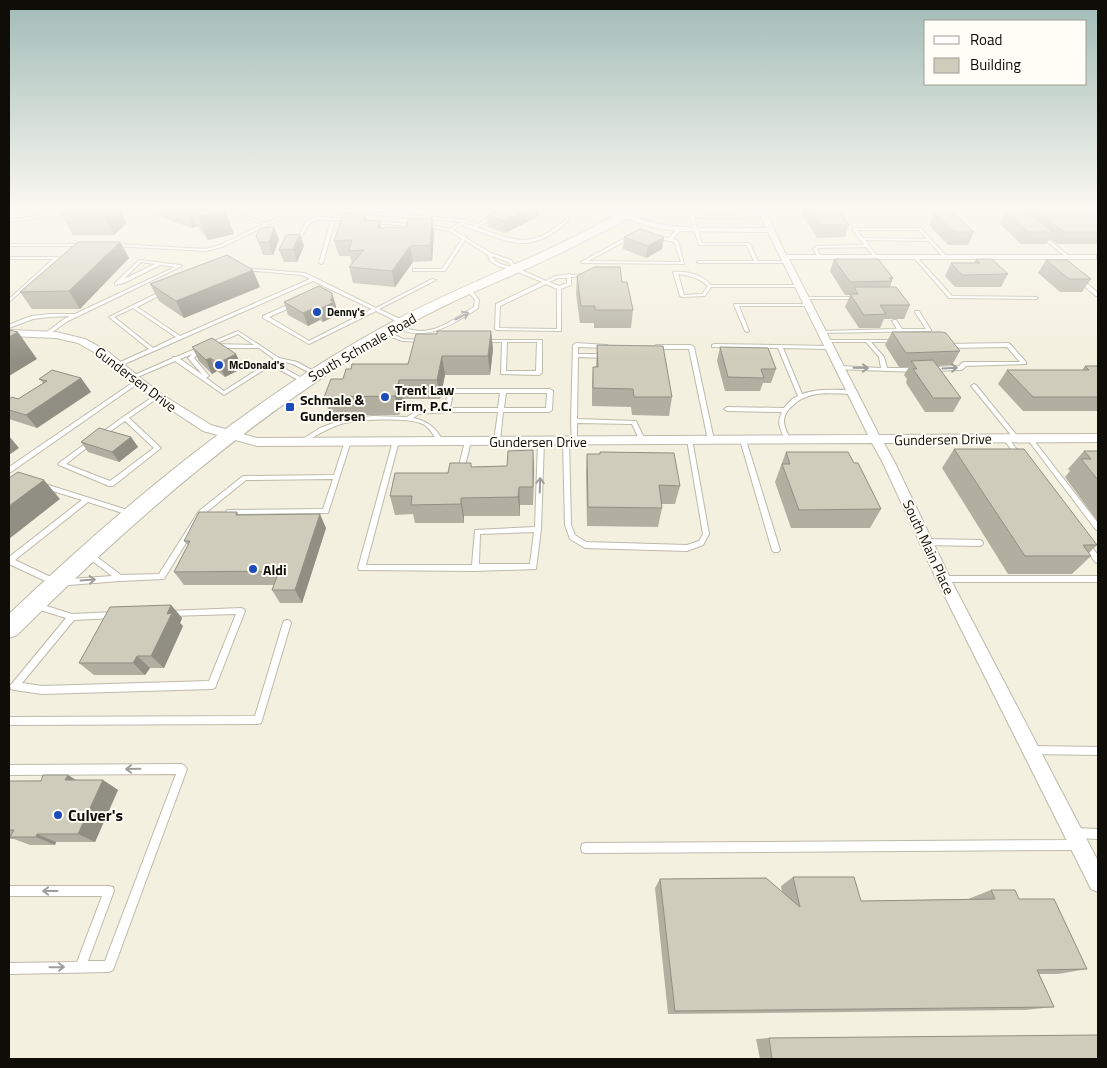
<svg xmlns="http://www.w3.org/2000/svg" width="1107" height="1068" font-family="'Titillium Web',sans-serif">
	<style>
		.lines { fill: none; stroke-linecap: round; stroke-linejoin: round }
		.lane-casing { stroke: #bdbaaa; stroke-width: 2 }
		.street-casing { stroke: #bdbaaa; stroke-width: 2 }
		.secondary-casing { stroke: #bdbaaa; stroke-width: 2 }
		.lane { fill: #fff; fill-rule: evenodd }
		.street { fill: #fff; fill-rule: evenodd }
		.secondary { fill: #fff; fill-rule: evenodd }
		.wall { fill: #b2afa1 }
		.shaded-wall { fill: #918f83 }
		.building { fill: #cfccbb; stroke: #918f83 }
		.oneway { stroke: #9f9e9c }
		.poi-dot { fill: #1b4cb9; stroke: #fffdf6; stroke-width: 2 }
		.labels { text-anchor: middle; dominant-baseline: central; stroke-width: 4; stroke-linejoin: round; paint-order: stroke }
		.far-poi-label { font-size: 11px; font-weight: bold; fill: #0e0d07; stroke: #fffdf6; text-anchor: start }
		.street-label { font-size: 14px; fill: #0e0d07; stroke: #fffdf6 }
		.poi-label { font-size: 14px; font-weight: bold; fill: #0e0d07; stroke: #fffdf6; text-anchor: start }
		.near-poi-label { font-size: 16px; font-weight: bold; fill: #0e0d07; stroke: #fffdf6; text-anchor: start }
	</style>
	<rect width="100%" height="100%" fill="#f4f0df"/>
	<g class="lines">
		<defs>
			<path id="lane" d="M49 210H56L33 219 9 222V220L31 217Z
				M219 210H226L267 223 293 210H299L222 247 206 251 114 246 112 245 114 244 206 249 220 245 264 224Z
				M327 210H349L444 218 459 210H465L449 218 466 220 484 210H489L464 224 473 226 505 210H511L476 227C515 241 532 250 566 219L558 210H562L569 218V220C558 231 542 242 525 243 507 244 480 231 461 225L453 230 463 236H466V238L491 253 511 260 517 268 546 281 555 276 567 275 569 274 571 275 588 274 590 275 588 276 571 277V285L561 289V331L497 330 495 329 496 304 542 282 513 270 498 266 490 261 488 255 465 240 445 271H413V269H442L462 239 449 231 435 228 372 223 370 222 372 221 435 226 449 229 462 222 331 211 320 217 349 219 351 220 349 221 335 220 323 263 321 264 319 263 331 220C310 219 311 220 301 238L298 237 306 222ZM492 256 508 262 512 267 500 264 493 259ZM558 278H567V283L559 286 549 282ZM546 284 557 289V329L499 328 500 306Z
				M683 210H687L689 214 692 215 737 216 734 210H738L741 217 739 218 694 217 702 243H748L750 244 758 261H787L789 262 787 263H698L697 262 699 261H754L747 245H699L690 217 687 216Z
				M678 228 681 229 673 239 678 241 684 264 583 263 581 262 636 232 669 238ZM638 234 674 242 681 262 588 261Z
				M854 228H921L947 257 944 258 929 241 865 240 877 256V258H875L866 247 819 248 817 249 821 257 818 258 813 249 817 246 864 245 852 229ZM857 230H919L927 239 863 238Z
				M1041 235H1043L1068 255V257H1066L1041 237Z
				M9 244H83L85 245 83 246H9Z
				M914 256H916L952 296 1036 297 1038 298 1036 299 949 298 914 258Z
				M9 257H57L59 258 9 302V299L53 259H9Z
				M139 260 180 265 182 266 68 321 48 335 44 334 64 319 70 316 49 317 33 319 9 328V325L23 319 32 316 49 314H75L175 267 160 265 124 283 115 285V283ZM141 262 155 264 124 279Z
				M243 268 305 273 376 308 432 279 436 280 379 309 404 321V323H400L376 311 309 344 263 318V316L292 303H296V305L269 317 309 341 372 309 313 281 120 366H116V364L149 349 109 317 162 291 166 292 137 307 180 336 310 279 302 275 245 270H243ZM133 308 176 337 153 348 114 317Z
				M673 272C688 271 701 274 711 285H797L799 286 797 287H711L705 296 682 297 680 296ZM678 274C690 275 699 278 708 286L702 294 684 295Z
				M1078 279H1082L1098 293V296H1096L1078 281Z
				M466 288H470L479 300 478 308C473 312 467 315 462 318 440 332 416 340 393 326L395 325C403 327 410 330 418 331 439 332 457 317 474 307L475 300 466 289Z
				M802 297H856L858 298 856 299H804L802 298Z
				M734 304H807L809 305 807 306H739L749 331 747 332 745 331 734 305Z
				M915 311H919L931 330V331L821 333 819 332 821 331 897 329 892 321 894 320H896L902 329H926L915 312Z
				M238 331 279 358 297 362 319 374 318 375H314L293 364 281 361 284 368 307 381 306 382H302L280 370 276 362 224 395 175 361 135 378 133 379 130 377 173 358V357H176ZM238 334 254 345 214 344 211 346 214 348H259L274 359 224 391 206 378 209 376 194 358C196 355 200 354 203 351L201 350ZM192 354 188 358 203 375 180 359Z
				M382 331H386L403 339 424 340 426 341 424 342 402 341 382 333Z
				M482 340H542V373L539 375 501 374 502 342H482ZM507 342H537L536 371H506Z
				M823 340H897V341L895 342H871L884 357 887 368H916L919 370 916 372 837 369V367L839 366 881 368 879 357 866 342H825L823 341Z
				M576 343 607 345V347L605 348 578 347V354H606L609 356 606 358 578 357 577 419 636 421 645 440 644 441H640L632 424 577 423V441L574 443 572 442 571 421 573 345Z
				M1008 343 1010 344 1026 362V364L966 366 963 369 961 370 932 371 929 369 932 367 959 366 962 363 964 362H1020L1007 347 947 348 944 346 947 344Z
				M714 344 830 346 831 347 828 349 783 348 802 394C818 388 835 390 851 390L854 392 851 394C829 393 807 390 791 407 787 411 784 416 784 421 784 428 788 434 791 440L788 442 786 441C781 431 776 423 782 412L727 411 724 409 727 407 784 408 792 399 798 396 778 348 712 347V345Z
				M691 345 694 347 714 440 711 442 708 440 689 349H656L653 347 656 345Z
				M138 379 141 381 140 382 11 472H9V467Z
				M974 384 976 385 1019 438 1020 439 1019 440H1015L972 387 971 386Z
				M451 389H550L553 391 552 410 549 412H503L500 441 497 443 494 441 498 412H447L419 414 413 418C428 421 436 428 443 441L440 443 438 442C434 436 430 428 423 424 408 417 358 419 341 424 328 428 315 436 303 443L301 444 298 442 320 428 344 419 373 416 407 417 418 410 445 408 448 391ZM453 393H500L498 408H450ZM506 393H547L546 408H504Z
				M157 394 159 395V397L129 418 161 448 113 486H109L59 465 58 464 59 463 89 441H93L94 442 93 443 66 464 110 481 154 448 125 421 102 437 100 438 97 436 123 417Z
				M1006 437 1008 438 1021 455 1022 456 1021 457H1017L1004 440 1003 439Z
				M1030 437 1032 438 1098 523V530H1096L1028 440 1027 439Z
				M566 438 569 440 571 525 575 535 586 542 687 545 699 541 703 534 687 440 690 438 692 439 709 534 703 545 687 551 585 548 570 539 565 525 563 440Z
				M743 438 746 440 780 550 778 552H774L772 550 740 440Z
				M348 439 351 441 328 513 227 514 226 512 227 510H229L323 509 333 479 246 480 203 515 164 579 120 581 56 586 9 564V557L82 500 40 487 39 485 40 483H42L134 512 135 514 132 516 88 502 15 560 57 580 112 576 86 556 85 554 86 552 89 551 121 575 159 574 199 511 243 476 334 475 345 441Z
				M396 439 399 441 366 565H472L475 530 535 527 538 441 541 439 544 441 541 529 536 569 475 571 359 570 358 568 393 441ZM534 532 530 564H479L480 534Z
				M468 439 471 441 464 470 461 472 458 470 465 441Z
				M926 539 980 540 982 541 983 543 982 545 980 546 926 545 924 544 923 542 924 540Z
				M1086 541 1088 542 1098 555V563L1095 562 1084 546 1083 544 1084 542Z
				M944 576H1098V582H944L941 581 940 579 941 577Z
				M37 603 72 614 115 612 118 613 119 615 118 617 115 618 74 620 22 683 42 686 209 681 236 614 170 616 167 615 166 613 167 611 241 608 244 609 245 611 215 688 212 689 42 694 14 690 11 689 10 686 66 618 34 608 33 606 34 604Z
				M287 620 290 621 291 623 262 720 261 723 258 724 9 725V717L255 716 283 623 284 621Z
				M1032 746 1098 747V755L1032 754 1029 753 1027 750 1029 747Z
				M182 764 185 766 187 769 113 970 109 972 9 974V963L77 962 102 896H9V886H109L113 887 114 891 88 961H105L176 774 9 775V765Z
				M1076 828 1098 829V839L1076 838 1073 836 1071 833 1073 830Z
				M1077 840 1081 841 1082 845 1081 849 1077 850 586 853 582 852 581 848 582 844 586 843Z"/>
			<path id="street" d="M600 210C621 210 639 220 660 224 694 230 731 227 766 228L758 210H765L786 255H1096V259H789L879 435 1098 434V442L884 443 895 463 953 584 1098 861V892L1091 889 939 585 883 463 872 443 257 446 203 431 153 398 99 355 78 343 56 338 9 336V330L56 332 85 339 107 351 161 394 211 425 257 438 868 435 768 232 679 231 655 228Z"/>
			<path id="secondary" d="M624 210H637C625 223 604 231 588 239 527 272 460 294 399 330 254 414 136 517 17 635L9 638V614C126 503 250 399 392 322 468 281 550 254 624 210Z"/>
		</defs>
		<use href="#lane" class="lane-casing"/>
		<use href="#street" class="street-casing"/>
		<use href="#secondary" class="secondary-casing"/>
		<use href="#lane" class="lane"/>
		<use href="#street" class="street"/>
		<use href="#secondary" class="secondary"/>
	</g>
	<path class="wall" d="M121 210 127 223 114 235H73L59 211Z
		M140 210H225L234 234 208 240 197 226 192 228Z
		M498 210H539V216L505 233 488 227 487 215Z
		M803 210H838L849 225 845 237 817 238 802 215Z
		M1025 210H1098V244H1057L1050 239 1046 244H1021L1000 224 1006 212 1032 216Z
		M365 213 367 221 381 228 434 233 432 261 413 262 395 287 353 283 349 267 352 263 350 256H339L334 241Z
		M934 213 974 232 968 245H948L929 225Z
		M274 227 279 239 273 255H263L256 236Z
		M624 237H664L662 249 646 258 623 249Z
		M120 242 129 258 80 309H32L20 292Z
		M304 246 297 262H284L279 250Z
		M834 259 893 278 890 287 910 305 904 319H884L880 328H859L845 307 850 295H845L830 271Z
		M976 259 1008 274 1001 287H955L945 276 951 263H974Z
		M1046 260 1091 279 1082 292H1060L1038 273Z
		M577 276 622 282 633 310 631 328H594V323H580L576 294Z
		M150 284 260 287 184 318 159 301Z
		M284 302 336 306V310L337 315 323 322 320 320 308 326 288 315Z
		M491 331 493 349 490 375H445L440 399H403L399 415H330L324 397 343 379 351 369 408 364 437 334Z
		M892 332 960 351 952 365 937 366 961 398 953 412H925L906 383 907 379 904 375 909 367H899L885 345Z
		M597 345 672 397 669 416 632 415 631 407 592 406V386L593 367H596Z
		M192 347 243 368 225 377 217 371 212 374 199 361Z
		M720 347 776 369 771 383H763L760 391H725L717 361Z
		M1085 366H1098V411H1023L998 384 1007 370H1082Z
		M81 378 91 392 37 428 9 419V399H18L43 383 39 379Z
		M131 437 138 447 119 462 88 452 81 442Z
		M954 449 1097 545 1089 553 1091 556 1072 574H1008L942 468Z
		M533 450V505H520V516H464V523H415L413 514 395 515 390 496 448 473 471 467 507 466Z
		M1084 451H1098V522L1065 477 1070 471 1068 469Z
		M786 452 854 463 881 509 870 528H791L775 482Z
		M587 454 680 486 675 504H661L662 508 658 527 587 526 586 473Z
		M237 512 239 515 326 528 302 603H280L272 590 274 585H184L174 572 188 545 184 541Z
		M171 605 182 618 180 623 183 626 164 668H150L145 675H94L79 663Z
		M103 780 118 790 95 842H56L55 845H30L14 839H9V781Z
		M793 877 861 901 969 899H968L991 890 1019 899 1087 969 1058 974H1039L1054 1007 1025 1010 668 1014 655 888 660 879 782 892 781 886Z
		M769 1038 1098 1059H760L756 1039Z"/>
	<path class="shaded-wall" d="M103 210H121L127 223 114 235 102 211Z
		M185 210H190L197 226 192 228Z
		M225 210 234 234 208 240 198 216Z
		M525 210H539V216L505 233 504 221Z
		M365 213 369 228 363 221Z
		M432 218 434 233 432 261 430 245Z
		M380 220 383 236 378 228Z
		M274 227 279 239 273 255 269 242Z
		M300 234 304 246 297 262 293 249Z
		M664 237 662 249 646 258 648 246Z
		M120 242 129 258 80 309 69 291Z
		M410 246 413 262 395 287 392 271Z
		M253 270 260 287 184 318 176 301Z
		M332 293 336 306V310L337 315 323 322 319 309 330 300Z
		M316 307 320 320 308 326 303 313Z
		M491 331 493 349 490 375 488 356Z
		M18 332 37 359 9 376V337Z
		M236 354 243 368 225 377 218 363Z
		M442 356 445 375 440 399 437 380Z
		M210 358 217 371 212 374 206 360Z
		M81 378 91 392 37 428 26 415Z
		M399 380 403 399 399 415 395 396Z
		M9 436 19 448 9 455Z
		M131 437 138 447 119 462 112 452Z
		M533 450 534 469 533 505Z
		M44 480 60 499 9 539V506Z
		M519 487 520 505V516L518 497Z
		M461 498 464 516V523L461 504Z
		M320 514 326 528 302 603 295 590Z
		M171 605 182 618 180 623 183 626 164 668 151 656 167 614Z
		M137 656 150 668 145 675 133 663Z
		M68 775 84 785 65 780Z
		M103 780 118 790 95 842 78 834Z
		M37 834 56 842 55 845 36 837Z"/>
	<path class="building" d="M61 210H103L102 211H59Z
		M193 210H224L198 216Z
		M498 210H525L504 221 487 215Z
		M810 210H838L849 225H821Z
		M1047 210H1098V232H1064L1039 213H1050Z
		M1006 212H1024L1032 216 1054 232H1028Z
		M365 213 363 221 380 220 378 228 407 227 408 219 432 218 430 245 410 246 392 271 349 267 364 250 349 251 352 240 334 241 343 214Z
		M934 213H954L974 232H954Z
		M274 227 269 242H259L256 236 260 228Z
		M640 229 664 237 648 246 624 237Z
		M300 234 293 249 279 250 286 235Z
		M78 242H120L69 291 20 292Z
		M227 255 253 270 176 301 150 284Z
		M834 259H878L893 278H889L892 281 850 282Z
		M976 259H992L1008 274 962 275 951 263H980Z
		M1046 260H1067L1091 279H1069Z
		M594 267H620L622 282H627L633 310H595V306H581L577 276Z
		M319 286 332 293V300H330L334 302 319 309 316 307 303 313 284 302Z
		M854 287H896L910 305H880L886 314 864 315 850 294H858Z
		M9 330 18 332 9 337Z
		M437 331H491L488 356H442L437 380H399L395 396 324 397 331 379H343L346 369H351L352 364H408L416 334H437Z
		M892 332H942L946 333 960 351 906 353Z
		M212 338 236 354 218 363 210 358 206 360 192 347Z
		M597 345 663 346 672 397H634L633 389 593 388V367H598Z
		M720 347 768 348 776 369H761L764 378 728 377Z
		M933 360 961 398H933L913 369H917L911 361Z
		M1085 366H1098V397H1033L1007 370H1089Z
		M52 370 81 378 26 415 9 410V399L12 397 18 399 47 381 39 379Z
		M99 428 131 437 112 452 81 442Z
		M954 449H1024L1097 545H1083L1091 556H1025Z
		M533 450V487H519L518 497 461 498V504L411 505 412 496H390L395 473H448L450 463H471V467L507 466 508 451Z
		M1084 451H1098V480L1081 459H1091Z
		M600 452 674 453 680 486 659 485 662 508 588 507 587 454H600Z
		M786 452H848L854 463H858L881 509 799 510 782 464H790Z
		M18 472 44 480 9 506V478Z
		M199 512H237L236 515 320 514 295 590H272L279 571 174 572 190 541H184Z
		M171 605 167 614 172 613 151 656H137L133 663H79L110 607Z
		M43 775H68L65 780H103L78 834H37L36 837H10L14 830H9V781H41Z
		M793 877H854L861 901 995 899 991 890H1015L1019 899H1054L1087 969 1037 970 1054 1007 675 1011 660 879 766 878 800 907Z
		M1098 1035V1059H772L769 1038Z"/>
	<defs><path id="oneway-shaft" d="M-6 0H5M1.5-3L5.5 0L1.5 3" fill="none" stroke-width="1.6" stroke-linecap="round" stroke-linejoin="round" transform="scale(1.25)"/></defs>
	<g class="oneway">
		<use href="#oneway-shaft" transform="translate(462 316) rotate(-28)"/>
		<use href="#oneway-shaft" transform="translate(861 368) rotate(1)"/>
		<use href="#oneway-shaft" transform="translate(950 368) rotate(-3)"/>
		<use href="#oneway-shaft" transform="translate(540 485) rotate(-88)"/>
		<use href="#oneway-shaft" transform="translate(88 580) rotate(-4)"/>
		<use href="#oneway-shaft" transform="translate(133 769) rotate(179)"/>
		<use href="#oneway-shaft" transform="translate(50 891) rotate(-180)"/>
		<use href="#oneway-shaft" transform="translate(57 967) rotate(-1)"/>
	</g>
	<linearGradient id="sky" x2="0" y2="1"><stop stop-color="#a1bbb6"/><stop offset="0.58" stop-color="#faf8f1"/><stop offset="1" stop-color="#faf8f1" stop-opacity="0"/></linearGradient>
	<rect width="1107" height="360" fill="url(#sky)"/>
	<g class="poi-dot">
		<circle cx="317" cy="312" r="5"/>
		<circle cx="219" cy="365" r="5"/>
		<circle cx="385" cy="397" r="5"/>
		<rect x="285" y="402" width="10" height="10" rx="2.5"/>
		<circle cx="253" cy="569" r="5"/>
		<circle cx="58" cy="815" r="5"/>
	</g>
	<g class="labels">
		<g class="far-poi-label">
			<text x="327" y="312">Denny's</text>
			<text x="229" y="365">McDonald's</text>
		</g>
		<g class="street-label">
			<text transform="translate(362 347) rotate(-30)">South Schmale Road</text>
			<text transform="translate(136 379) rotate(37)">Gundersen Drive</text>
			<text transform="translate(943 439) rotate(-1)">Gundersen Drive</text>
			<text x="538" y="441">Gundersen Drive</text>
			<text transform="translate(929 547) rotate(65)">South Main Place</text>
		</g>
		<g class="poi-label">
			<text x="395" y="389">Trent Law<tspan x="395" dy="16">Firm, P.C.</tspan></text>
			<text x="300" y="399">Schmale &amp;<tspan x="300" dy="16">Gundersen</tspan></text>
			<text x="263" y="569">Aldi</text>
		</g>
		<g class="near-poi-label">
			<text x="68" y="815">Culver's</text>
		</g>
	</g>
	<rect width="1107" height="1068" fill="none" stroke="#0e0d07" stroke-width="20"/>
	<rect x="924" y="20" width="162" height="65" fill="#fffdf6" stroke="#9f9d96"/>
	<rect x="934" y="36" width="25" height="8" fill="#ffffff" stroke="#9f9d96"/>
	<text x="970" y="45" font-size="15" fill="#0e0d07">Road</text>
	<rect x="934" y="58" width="25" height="15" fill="#cfccbb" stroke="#9f9d96"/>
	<text x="970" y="70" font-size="15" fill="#0e0d07">Building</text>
</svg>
